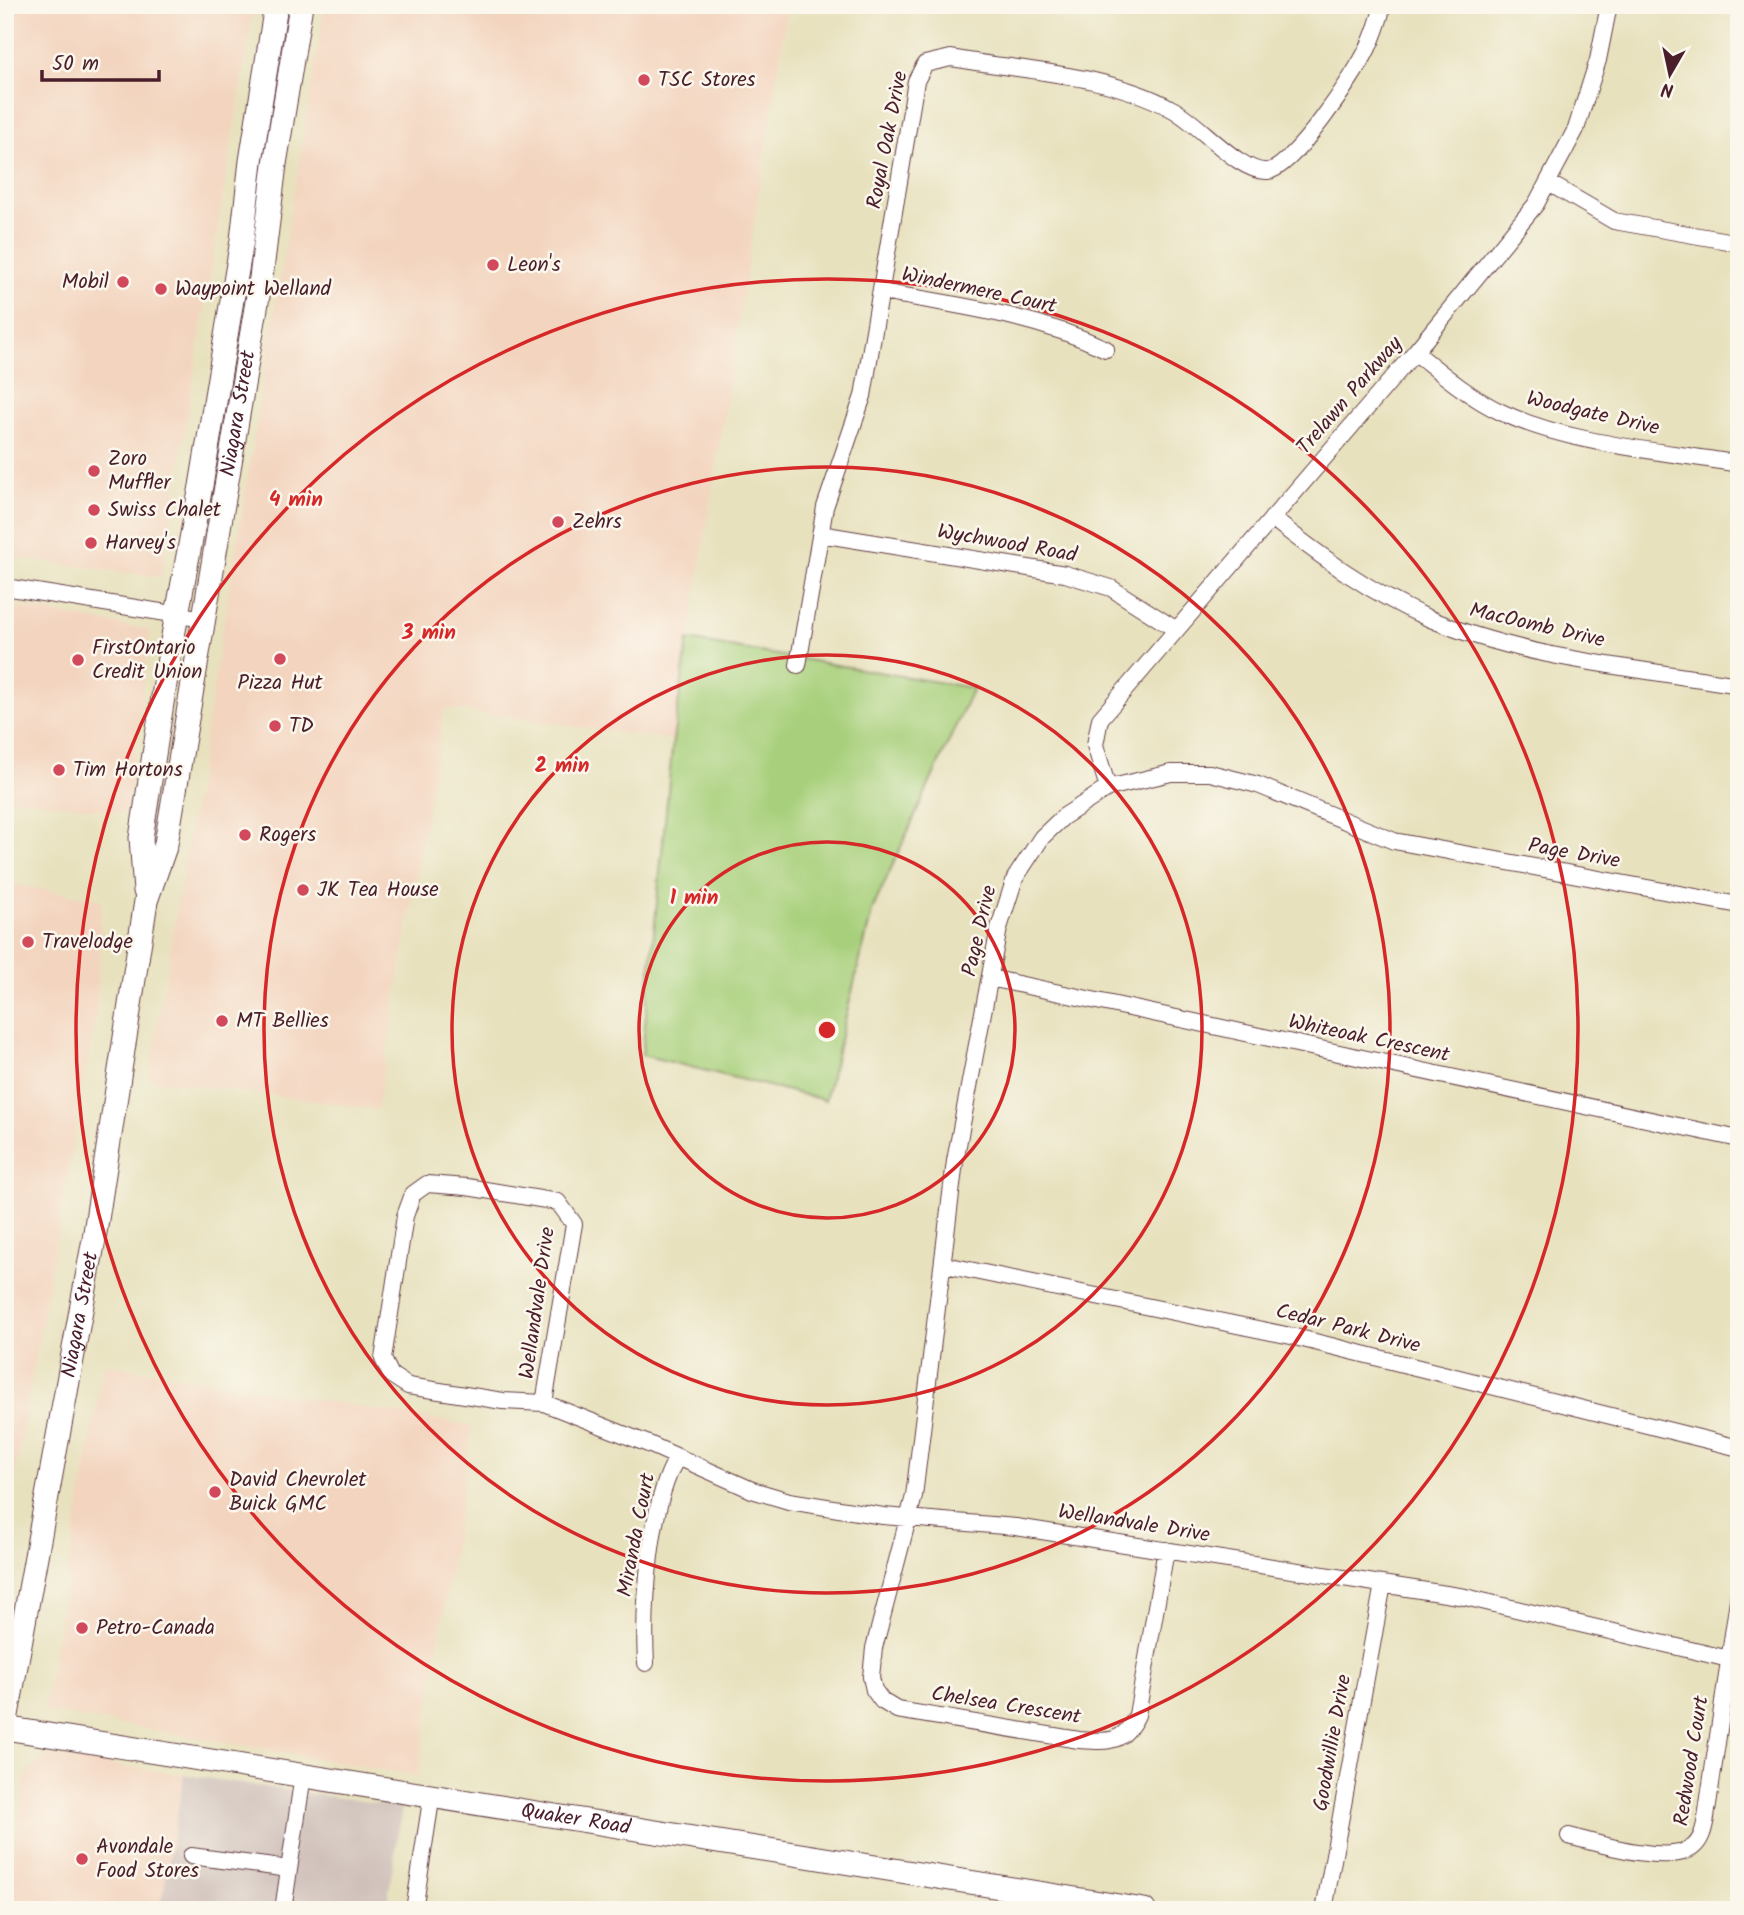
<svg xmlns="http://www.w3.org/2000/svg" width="1744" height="1915" font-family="Kalam,sans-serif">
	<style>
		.built { fill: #f3d4be }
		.industrial { fill: #cfc0ba }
		.green { fill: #a8d07b; stroke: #797853; stroke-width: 2 }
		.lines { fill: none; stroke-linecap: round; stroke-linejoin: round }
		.street-casing { stroke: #623c41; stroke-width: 18 }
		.secondary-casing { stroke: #623c41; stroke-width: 25 }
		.street { stroke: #fff; stroke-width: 16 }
		.secondary { stroke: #fff; stroke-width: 23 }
		.ring { fill: none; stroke: #d62828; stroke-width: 3.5 }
		.poi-dot { fill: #d1495b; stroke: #fbf7ec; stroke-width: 2.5 }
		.labels { text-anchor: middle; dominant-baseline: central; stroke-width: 5; stroke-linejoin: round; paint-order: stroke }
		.poi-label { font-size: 21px; fill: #4a1f2b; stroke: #fbf7ec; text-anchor: start }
		.street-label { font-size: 21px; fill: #4a1f2b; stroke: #fbf7ec }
		.centre { fill: #d62828; stroke: #fbf7ec; stroke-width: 3.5 }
		.ring-label { font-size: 21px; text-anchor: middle; font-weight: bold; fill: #d62828; stroke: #fbf7ec; stroke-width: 5; stroke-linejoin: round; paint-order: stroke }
	</style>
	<rect width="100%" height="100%" fill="#fbf7ec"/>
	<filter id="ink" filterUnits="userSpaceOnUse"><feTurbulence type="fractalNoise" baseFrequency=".0143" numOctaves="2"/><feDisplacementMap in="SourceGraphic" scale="14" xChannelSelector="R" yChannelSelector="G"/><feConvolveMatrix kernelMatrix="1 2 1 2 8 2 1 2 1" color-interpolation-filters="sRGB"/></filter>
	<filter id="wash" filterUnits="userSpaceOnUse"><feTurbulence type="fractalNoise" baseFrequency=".00686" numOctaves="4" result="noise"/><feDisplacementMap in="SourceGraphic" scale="28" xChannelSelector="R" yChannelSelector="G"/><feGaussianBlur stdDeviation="1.57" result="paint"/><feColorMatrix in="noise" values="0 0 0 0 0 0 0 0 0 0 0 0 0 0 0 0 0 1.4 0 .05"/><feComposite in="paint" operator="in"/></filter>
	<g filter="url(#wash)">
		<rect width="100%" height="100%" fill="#e7e1bd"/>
		<path class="built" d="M5 5H254L161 577 5 557Z
			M325 5H788L673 740 444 708 377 1109 149 1079Z
			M5 604 150 630 127 813 5 797Z
			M5 883 102 900 96 1011 5 1530Z
			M104 1364 472 1426 418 1776 44 1711Z
			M46 1755 184 1775 160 1910H5L25 1776Z"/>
		<path class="industrial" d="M184 1775 402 1807 386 1910H160Z"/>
		<path class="green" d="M688 640 973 688 873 908 825 1100 642 1055 673 740Z"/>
	</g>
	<g filter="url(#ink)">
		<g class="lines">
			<defs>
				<path id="street" d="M1549 183 1614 221 1739 243
					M882 292C959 306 1034 315 1106 349
					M1415 352C1442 374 1472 399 1503 413 1572 445 1664 451 1739 464
					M1272 518C1321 557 1371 593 1428 618 1523 659 1637 668 1739 685
					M820 534 1065 574 1111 588 1175 629
					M5 587 204 619
					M798 665 825 507 863 396 916 81 925 64 951 58C1022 71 1109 74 1172 109 1198 122 1240 174 1268 171 1293 168 1355 75 1367 50 1374 36 1379 21 1383 5
					M1108 788 1095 745 1100 719 1415 352 1536 204 1576 129 1598 60 1609 5
					M990 978 1739 1139
					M945 1265 1291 1336 1739 1448
					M544 1403 574 1224 558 1202 467 1187 427 1184 413 1194 405 1216 383 1359 391 1375 408 1386 503 1401 544 1403 651 1445 752 1490 789 1501 883 1516 1016 1527 1465 1597 1729 1659
					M1166 1550 1137 1715C1123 1744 1109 1742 1079 1740L897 1710 882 1701 874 1690 871 1677 874 1648 914 1496 955 1161 999 928 1015 878 1042 837 1063 817 1108 788 1171 773H1210L1258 785 1394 841 1739 905
					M646 1663C643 1608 649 1504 677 1458
					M1569 1836C1596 1843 1670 1866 1693 1847 1702 1840 1704 1828 1706 1818L1739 1593
					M191 1856 289 1869
					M283 1910 303 1775
					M414 1910 432 1794
					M1324 1910 1383 1584"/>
				<g id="secondary">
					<path d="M145 891 141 838 170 652 201 486 242 240 251 161 276 5"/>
					<path id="s1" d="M5 1726 94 1239 146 901 166 844 261 278 275 164 301 5"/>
					<path id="s2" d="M5 1728 1144 1910"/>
				</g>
			</defs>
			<use href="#street" class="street-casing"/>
			<use href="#secondary" class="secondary-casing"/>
			<use href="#street" class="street"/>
			<use href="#secondary" class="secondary"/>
		</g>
	</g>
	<g class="ring">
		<circle cx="827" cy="1030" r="188"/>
		<circle cx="827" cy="1030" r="375"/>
		<circle cx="827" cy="1030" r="563"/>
		<circle cx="827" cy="1030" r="751"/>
	</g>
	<g class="poi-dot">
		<circle cx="644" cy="80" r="7"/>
		<circle cx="493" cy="265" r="7"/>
		<circle cx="123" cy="282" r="7"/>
		<circle cx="161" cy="289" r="7"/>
		<circle cx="94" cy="471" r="7"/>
		<circle cx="94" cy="510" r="7"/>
		<circle cx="558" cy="522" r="7"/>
		<circle cx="91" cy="543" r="7"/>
		<circle cx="280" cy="659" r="7"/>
		<circle cx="78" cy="660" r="7"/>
		<circle cx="275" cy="726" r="7"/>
		<circle cx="59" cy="770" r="7"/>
		<circle cx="245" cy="835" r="7"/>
		<circle cx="303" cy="890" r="7"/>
		<circle cx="28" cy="942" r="7"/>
		<circle cx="222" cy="1021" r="7"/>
		<circle cx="215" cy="1492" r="7"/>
		<circle cx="82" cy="1628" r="7"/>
		<circle cx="82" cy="1859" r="7"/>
	</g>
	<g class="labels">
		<g class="poi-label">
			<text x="658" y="80">TSC Stores</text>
			<text x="507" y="265">Leon's</text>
			<text x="109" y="282" text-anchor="end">Mobil</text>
			<text x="175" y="289">Waypoint Welland</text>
			<text x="108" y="459">Zoro<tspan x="108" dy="24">Muffler</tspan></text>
			<text x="108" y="510">Swiss Chalet</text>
			<text x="572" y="522">Zehrs</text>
			<text x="105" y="543">Harvey's</text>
			<text x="92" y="648">FirstOntario<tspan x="92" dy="24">Credit Union</tspan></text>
			<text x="280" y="683" text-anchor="middle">Pizza Hut</text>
			<text x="289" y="726">TD</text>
			<text x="73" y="770">Tim Hortons</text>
			<text x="259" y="835">Rogers</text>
			<text x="317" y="890">JK Tea House</text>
			<text x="42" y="942">Travelodge</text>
			<text x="236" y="1021">MT Bellies</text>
			<text x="229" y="1480">David Chevrolet<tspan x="229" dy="24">Buick GMC</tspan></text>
			<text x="96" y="1628">Petro-Canada</text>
			<text x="96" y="1847">Avondale<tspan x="96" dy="24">Food Stores</tspan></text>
		</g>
		<g class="street-label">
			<text transform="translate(888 140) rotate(-79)">Royal Oak Drive</text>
			<text transform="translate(979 291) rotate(12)">Windermere Court</text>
			<text transform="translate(1350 396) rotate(-49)">Trelawn Parkway</text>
			<text stroke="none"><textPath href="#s1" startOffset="1334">Niagara Street</textPath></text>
			<text transform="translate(1593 414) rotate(13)">Woodgate Drive</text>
			<text transform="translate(1007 544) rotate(10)">Wychwood Road</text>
			<text transform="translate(1537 626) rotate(13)">MacOomb Drive</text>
			<text transform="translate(1574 854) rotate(10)">Page Drive</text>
			<text transform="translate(980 931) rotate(-77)">Page Drive</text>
			<text transform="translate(1369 1039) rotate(12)">Whiteoak Crescent</text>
			<text transform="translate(538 1303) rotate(-82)">Wellandvale Drive</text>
			<text stroke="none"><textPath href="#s1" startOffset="418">Niagara Street</textPath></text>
			<text transform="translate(1348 1329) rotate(14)">Cedar Park Drive</text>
			<text transform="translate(1134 1524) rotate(9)">Wellandvale Drive</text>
			<text transform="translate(637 1535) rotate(-79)">Miranda Court</text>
			<text transform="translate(1006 1706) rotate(9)">Chelsea Crescent</text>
			<text transform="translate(1333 1743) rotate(-80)">Goodwillie Drive</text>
			<text transform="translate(1692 1761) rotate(-81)">Redwood Court</text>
			<text stroke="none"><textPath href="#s2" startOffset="578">Quaker Road</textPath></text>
		</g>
	</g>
	<circle cx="827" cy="1030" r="10" class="centre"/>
	<g class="ring-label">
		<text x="296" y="506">4 min</text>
		<text x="429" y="639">3 min</text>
		<text x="562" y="772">2 min</text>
		<text x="694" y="904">1 min</text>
	</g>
	<rect width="1744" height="1915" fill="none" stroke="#fbf7ec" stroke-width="28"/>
	<g transform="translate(1670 74) rotate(189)" stroke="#fbf7ec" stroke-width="5" paint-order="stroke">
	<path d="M0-5L12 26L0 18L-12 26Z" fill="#4a1f2b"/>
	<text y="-10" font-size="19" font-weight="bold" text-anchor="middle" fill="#4a1f2b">N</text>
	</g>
	<path d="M42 70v10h117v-10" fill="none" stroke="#4a1f2b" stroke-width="3.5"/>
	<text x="52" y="70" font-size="21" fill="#4a1f2b" stroke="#fbf7ec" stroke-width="5" paint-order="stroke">50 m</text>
</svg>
